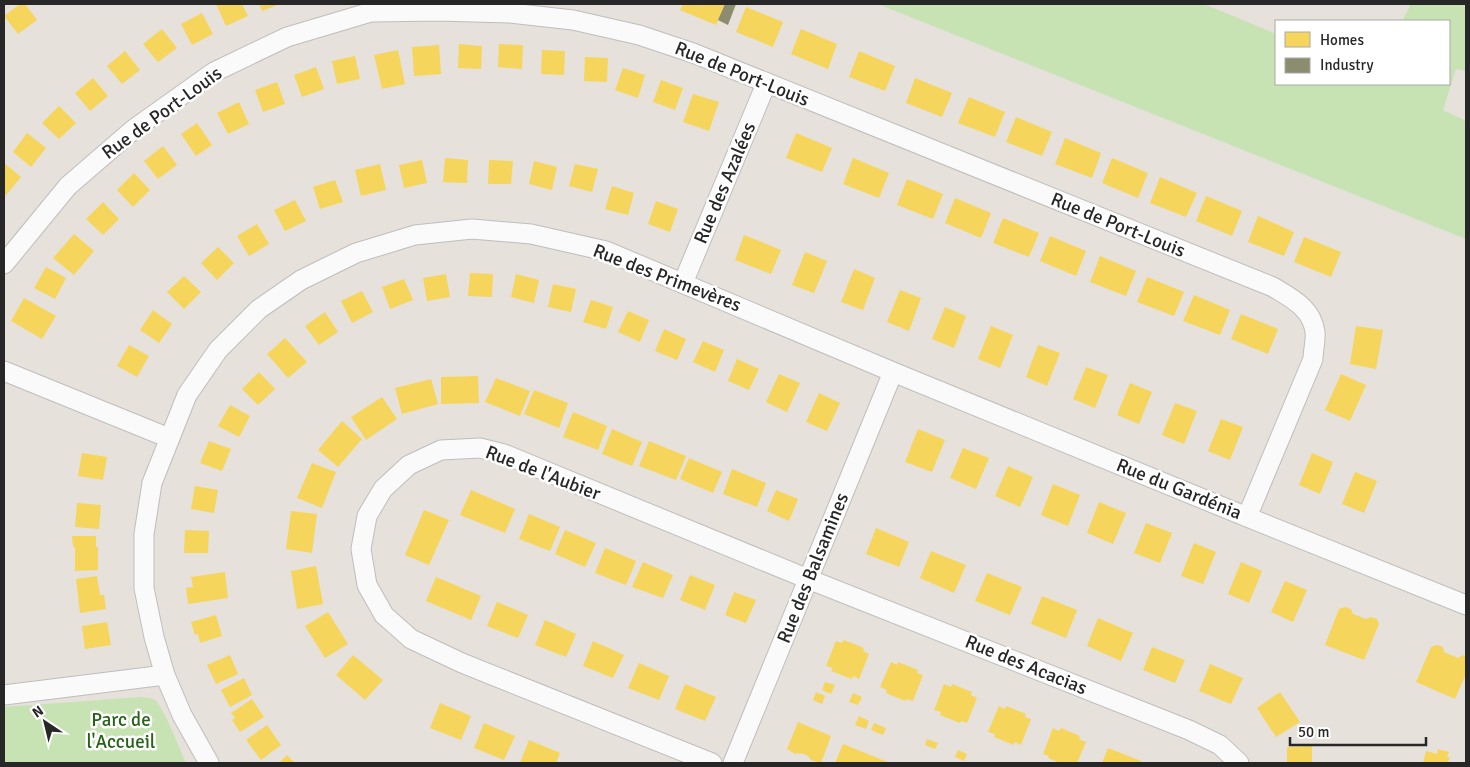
<svg xmlns="http://www.w3.org/2000/svg" width="1470" height="767" font-family="Signika,sans-serif">
	<style>
		.green { fill: #c7e2b3 }
		.homes { fill: #f6d55c }
		.industry { fill: #8c8c6e }
		.lines { fill: none; stroke-linecap: round; stroke-linejoin: round }
		.minor-casing { stroke: #bfbdbd; stroke-width: 21 }
		.minor { stroke: #fbfafa; stroke-width: 19 }
		.labels { text-anchor: middle; dominant-baseline: central; stroke-width: 5; stroke-linejoin: round; paint-order: stroke }
		.street-label { font-size: 19px; fill: #272727; stroke: #fff }
		.park-label { font-size: 19px; fill: #286218; stroke: #fff }
	</style>
	<rect width="100%" height="100%" fill="#e6e1db"/>
	<path class="green" d="M878 4H1204L1276 34V84H1449V21H1402L1411 4H1466V71L1456 69 1443 110 1466 121V239Z
		M141 697C146 698 152 697 156 701 165 710 180 750 186 763H4V707Z"/>
	<path class="homes" d="M20 4H25L37 20 18 34 4 16Z
		M216 4H242L248 16 226 26Z
		M259 4H280L262 11Z
		M683 4H725L716 25 680 10Z
		M746 7 783 22 773 47 736 32Z
		M202 13 213 34 192 45 181 24Z
		M162 29 177 48 158 62 143 44Z
		M801 29 837 44 828 69 791 54Z
		M459 44 482 46 481 69 458 68Z
		M499 44 523 45 522 69 498 67Z
		M439 45 441 74 414 76 412 47Z
		M398 50 405 84 382 89 374 55Z
		M542 50 565 51 564 75 541 74Z
		M125 51 140 70 122 84 107 66Z
		M859 51 895 66 885 91 849 77Z
		M355 56 360 79 337 84 332 61Z
		M585 57 608 58 607 82 584 81Z
		M316 67 324 89 302 97 294 75Z
		M623 68 645 75 638 98 615 90Z
		M93 78 108 96 90 111 75 93Z
		M915 78 952 93 942 117 906 103Z
		M661 80 683 88 675 110 653 102Z
		M277 82 285 104 263 112 255 90Z
		M693 94 719 102 709 131 683 122Z
		M969 97 1005 112 995 137 958 123Z
		M239 102 249 124 228 134 217 113Z
		M59 106 76 123 59 139 42 123Z
		M1016 117 1052 132 1042 156 1006 142Z
		M197 123 212 145 196 156 181 134Z
		M27 133 46 148 31 167 13 152Z
		M796 133 832 148 822 172 786 158Z
		M1065 138 1101 153 1092 178 1055 164Z
		M163 146 177 165 158 179 144 161Z
		M445 158 468 160 467 183 443 182Z
		M853 158 889 173 879 198 843 184Z
		M1112 158 1148 173 1138 198 1102 183Z
		M422 160 427 183 404 188 399 165Z
		M489 160 513 161 511 184H488Z
		M534 161 557 167 552 190 529 184Z
		M4 163 21 177 6 195 4 193Z
		M380 164 386 190 361 196 355 170Z
		M575 164 598 169 592 192 569 186Z
		M134 173 150 190 133 207 117 190Z
		M1160 177 1197 193 1186 217 1150 203Z
		M907 179 943 194 933 219 897 205Z
		M335 180 343 202 320 209 313 187Z
		M612 186 634 193 628 215 605 209Z
		M1206 196 1242 211 1232 236 1196 221Z
		M955 198 991 213 981 238 945 223Z
		M295 200 306 221 285 231 274 210Z
		M656 201 678 209 670 232 648 224Z
		M103 202 119 219 103 235 86 219Z
		M1258 216 1294 232 1284 256 1248 242Z
		M1003 218 1039 233 1029 257 993 243Z
		M257 224 269 244 249 256 237 236Z
		M74 234 94 251 74 275 53 258Z
		M744 235 781 250 771 274 735 260Z
		M1050 236 1086 251 1076 276 1040 261Z
		M1304 237 1341 252 1331 277 1294 262Z
		M218 247 234 263 217 280 201 263Z
		M805 252 827 261 814 293 792 285Z
		M1100 256 1136 271 1126 296 1090 282Z
		M46 267 66 278 55 299 34 288Z
		M854 269 875 278 863 310 841 302Z
		M470 273 493 274 492 297 468 296Z
		M446 274 450 297 427 301 423 278Z
		M516 274 539 280 534 303 511 297Z
		M184 276 201 292 184 309 167 292Z
		M1147 277 1184 292 1174 316 1137 302Z
		M404 279 413 300 390 309 382 287Z
		M553 284 576 289 571 312 548 307Z
		M900 290 921 298 909 331 887 322Z
		M362 291 373 312 352 323 341 301Z
		M1194 295 1230 310 1220 335 1183 321Z
		M24 298 56 316 42 339 11 321Z
		M591 300 613 307 606 329 583 322Z
		M945 307 966 316 954 348 932 339Z
		M153 310 172 324 159 343 140 330Z
		M628 311 649 320 640 342 618 332Z
		M325 312 338 332 319 345 305 326Z
		M1241 314 1278 329 1268 354 1231 339Z
		M991 326 1013 335 1000 368 978 359Z
		M1356 326 1383 330 1376 369 1350 364Z
		M664 329 686 339 677 360 655 351Z
		M285 338 307 362 288 378 267 354Z
		M703 341 724 350 715 372 693 362Z
		M129 345 149 356 137 377 117 366Z
		M1038 345 1060 353 1047 386 1026 377Z
		M737 359 759 369 749 390 728 381Z
		M1086 367 1108 375 1095 408 1073 399Z
		M259 372 275 389 258 405 242 389Z
		M779 374 800 383 787 412 766 402Z
		M1341 374 1366 385 1350 421 1325 410Z
		M478 376 479 403 441 404V377Z
		M496 378 530 391 520 416 485 402Z
		M431 379 438 404 402 414 395 388Z
		M1130 383 1152 392 1139 424 1117 415Z
		M534 390 568 403 559 428 524 414Z
		M819 393 840 403 827 431 806 422Z
		M382 397 397 419 366 440 351 417Z
		M1175 403 1197 411 1184 444 1162 435Z
		M230 405 250 416 239 437 218 426Z
		M573 412 607 426 598 450 563 437Z
		M1221 419 1243 427 1230 460 1208 451Z
		M342 421 362 439 338 467 318 450Z
		M612 429 642 442 632 466 602 454Z
		M918 429 945 440 932 472 905 462Z
		M209 441 231 449 222 471 200 463Z
		M649 441 686 456 676 480 639 466Z
		M963 448 989 458 976 489 950 478Z
		M82 453 107 457 103 480 78 476Z
		M1312 453 1333 462 1320 494 1299 485Z
		M689 458 722 472 713 493 680 479Z
		M312 463 336 472 322 508 297 498Z
		M1008 466 1033 477 1020 507 995 496Z
		M732 469 766 483 757 507 723 494Z
		M1355 472 1377 481 1364 513 1342 504Z
		M1053 484 1080 495 1068 526 1041 515Z
		M195 486 218 490 214 513 191 509Z
		M471 490 515 509 505 533 460 515Z
		M776 490 798 499 789 521 767 511Z
		M1099 502 1126 513 1113 544 1087 533Z
		M77 503 101 505 99 529 75 527Z
		M424 510 449 520 429 565 405 555Z
		M291 511 317 514 312 553 286 549Z
		M529 514 560 527 550 551 519 539Z
		M1146 523 1172 533 1160 563 1134 553Z
		M876 528 909 542 899 567 866 554Z
		M185 530 209 531 208 553H184Z
		M565 530 596 543 585 567 555 554Z
		M72 536H96V547H98V570L75 571V547H73Z
		M1194 543 1216 552 1203 584 1181 576Z
		M605 548 636 561 626 585 595 573Z
		M931 551 966 565 954 593 920 578Z
		M643 562 673 575 663 598 632 587Z
		M1241 562 1262 571 1249 603 1228 594Z
		M316 566 323 604 297 609 291 571Z
		M225 572 228 598 188 604 186 588 193 587 191 577Z
		M987 573 1022 587 1010 615 975 601Z
		M690 575 715 585 705 610 680 600Z
		M97 576 100 595H104L106 609 80 613 76 579Z
		M436 577 481 596 471 620 426 601Z
		M1285 581 1307 590 1293 622 1271 612Z
		M734 592 756 600 746 623 725 615Z
		M1042 596 1077 610 1066 638 1031 624Z
		M497 602 528 615 518 638 487 626Z
		M1345 607 1351 609 1353 614 1366 619 1371 617 1377 619 1379 624 1364 660 1325 645 1339 609Z
		M328 612 348 644 325 658 305 626Z
		M216 615 222 636 200 643 198 634 195 635 191 622Z
		M1098 618 1133 633 1121 661 1087 646Z
		M545 620 576 634 566 657 535 645Z
		M107 622 111 645 85 649 82 626Z
		M844 640 864 648 863 651 869 654 859 679 853 676 852 679 831 671 833 668 826 666 836 641 842 643Z
		M593 641 624 655 613 678 583 666Z
		M1437 645 1443 647 1444 652 1458 658 1463 655 1466 657V674L1455 699 1416 682 1431 647Z
		M1152 647 1185 660 1175 683 1143 670Z
		M230 655 238 674 216 684 207 665Z
		M353 655 383 680 365 700 336 675Z
		M891 662 897 665 898 662 918 670 917 673 923 675 913 701 906 699 905 701 886 693 887 690 880 687Z
		M639 663 669 676 659 700 628 688Z
		M1210 664 1243 678 1231 704 1199 691Z
		M244 678 252 695 230 707 221 690Z
		M825 682 835 685 831 694 822 690Z
		M685 684 716 697 705 721 675 709Z
		M944 684 951 687 952 684 972 692 971 695 977 698 967 723 961 721 960 723 940 715 941 712 934 710Z
		M816 692 825 696 822 704 813 700Z
		M1280 692 1300 722 1276 737 1257 708Z
		M853 693 862 697 858 705 849 702Z
		M252 699 264 717 240 732 232 720 235 718 231 713Z
		M440 703 471 716 461 740 430 728Z
		M999 706 1005 709 1006 706 1026 714 1025 717 1031 719 1021 745 1015 742 1014 745 994 737 995 734 988 732Z
		M859 716 869 721 866 729 855 725Z
		M798 722 831 736 821 763 811 760 808 756 801 753 800 754 798 753 795 754 787 749Z
		M484 723 515 736 504 760 474 748Z
		M874 723 886 728 883 735 871 730Z
		M267 725 281 745 261 760 246 740Z
		M1053 728 1059 731 1061 728 1080 736 1079 739 1086 742 1077 763H1060L1048 758 1049 756 1043 754Z
		M927 739 938 743 935 749 925 745Z
		M529 740 560 753 556 763H520Z
		M843 744 890 763H835Z
		M1312 746V763H1287V747Z
		M1108 748 1141 761V763H1102Z
		M1438 749 1449 752 1447 757H1450L1448 762 1452 763H1423L1426 751 1437 754Z
		M958 750 967 754 964 761 955 757Z
		M287 755 295 763H279Z"/>
	<path class="industry" d="M725 4H736L728 25 718 20Z"/>
	<g class="lines">
		<defs>
			<path id="minor" d="M4 264 68 186 134 129 214 72 287 37 371 12 438 11 510 13 573 20 639 35 693 53 1273 287C1291 298 1312 308 1315 332 1316 340 1313 351 1313 359L1247 517
				M683 283 766 84
				M4 371 169 438
				M4 695 165 675
				M209 763 182 715 165 675 154 637 144 588V534L152 483 187 395 218 350 259 309 301 280 356 253 415 235 472 229 531 234 606 251 893 372 1247 517 1466 605
				M712 763 462 663 411 639 384 615 367 585 361 549 367 516 383 489 409 465 441 450 480 448 504 454 808 579 1189 730 1220 745 1239 763
				M733 763 893 372"/>
		</defs>
		<use href="#minor" class="minor-casing"/>
		<use href="#minor" class="minor"/>
	</g>
	<g class="labels">
		<g class="street-label">
			<text transform="translate(742 74) rotate(22)">Rue de Port-Louis</text>
			<text transform="translate(162 113) rotate(-36)">Rue de Port-Louis</text>
			<text transform="translate(725 183) rotate(-67)">Rue des Azalées</text>
			<text transform="translate(1118 225) rotate(22)">Rue de Port-Louis</text>
			<text transform="translate(667 278) rotate(21)">Rue des Primevères</text>
			<text transform="translate(543 473) rotate(21)">Rue de l'Aubier</text>
			<text transform="translate(1179 489) rotate(22)">Rue du Gardénia</text>
			<text transform="translate(813 568) rotate(-68)">Rue des Balsamines</text>
			<text transform="translate(1026 665) rotate(22)">Rue des Acacias</text>
		</g>
		<g class="park-label">
			<text x="121" y="720">Parc de<tspan x="121" dy="22">l'Accueil</tspan></text>
		</g>
	</g>
	<rect width="1470" height="767" fill="none" stroke="#272727" stroke-width="10"/>
	<rect x="1275" y="20" width="175" height="65" fill="#ffffff" stroke="#a9a9a9"/>
	<rect x="1285" y="32" width="25" height="15" fill="#f6d55c" stroke="#a9a9a9"/>
	<text x="1320" y="45" font-size="15" fill="#272727">Homes</text>
	<rect x="1285" y="58" width="25" height="15" fill="#8c8c6e" stroke="#a9a9a9"/>
	<text x="1320" y="70" font-size="15" fill="#272727">Industry</text>
	<g transform="translate(45 722) rotate(325)" stroke="#ffffff" stroke-width="4" paint-order="stroke">
	<path d="M0-4L9 19L0 12L-9 19Z" fill="#272727"/>
	<text y="-8" font-size="14" font-weight="bold" text-anchor="middle" fill="#272727">N</text>
	</g>
	<path d="M1290 737v8h136v-8" fill="none" stroke="#272727" stroke-width="2.5"/>
	<text x="1298" y="737" font-size="15" fill="#272727" stroke="#ffffff" stroke-width="4" paint-order="stroke">50 m</text>
</svg>
